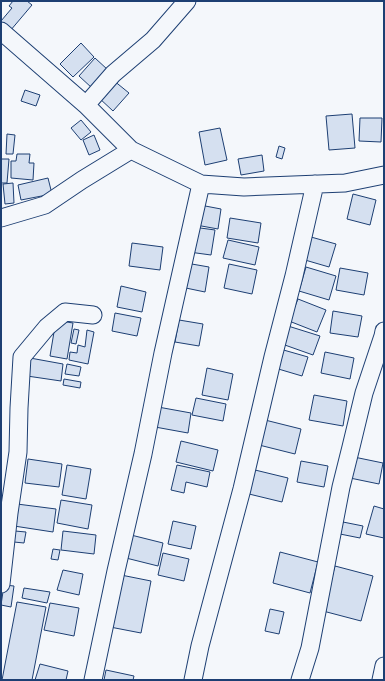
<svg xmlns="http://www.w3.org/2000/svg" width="385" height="681" font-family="'Noto Serif',serif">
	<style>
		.building { fill: #d5e0f0; stroke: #1d3f73 }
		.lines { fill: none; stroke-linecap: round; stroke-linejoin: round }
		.minor-casing { stroke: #1d3f73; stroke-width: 19 }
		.minor { stroke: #f4f7fb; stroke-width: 17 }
	</style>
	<rect width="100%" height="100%" fill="#f4f7fb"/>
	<path class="building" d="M13 1H27L32 5 10 31 1 24V21L12 8 9 6Z
		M81 43 94 57 73 77 60 64Z
		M95 58 108 70 92 88 79 76Z
		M113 80 129 93 113 111 98 97Z
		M25 90 40 95 36 106 21 101Z
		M352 114 355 148 329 150 326 116Z
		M360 118H382L381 142 359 141Z
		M81 120 91 132 81 140 71 128Z
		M220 128 227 160 205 165 199 132Z
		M7 134 15 135 13 154H6Z
		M94 135 100 150 89 155 83 140Z
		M279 146 285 148 282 159 276 157Z
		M17 154H30L29 163H34L33 180 11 178V161H16Z
		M262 155 264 171 241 175 238 159Z
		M1 159H9L7 183H1Z
		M48 178 52 194 21 200 18 185Z
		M13 183 14 203 5 204 3 184Z
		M353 194 376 200 370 225 347 219Z
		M200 205 221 209 218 229 196 225Z
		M230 218 261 223 258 243 227 238Z
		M193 227 215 230 211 255 189 252Z
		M311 237 336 244 329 267 305 260Z
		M228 240 259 247 255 265 223 258Z
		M132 243 163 247 160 270 129 266Z
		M186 263 209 267 205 292 181 287Z
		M229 264 257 270 252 294 224 288Z
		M306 267 336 276 329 300 299 291Z
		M340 268 368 273 364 295 336 290Z
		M121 286 146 292 142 312 117 307Z
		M298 299 326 310 317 332 289 321Z
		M333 311 362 316 358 337 330 333Z
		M115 313 141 318 137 336 112 331Z
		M179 320 203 324 199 346 175 342Z
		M61 321 73 323 67 359 50 356 55 326Z
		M288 326 320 336 313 355 282 344Z
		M74 329 79 330 76 344 71 343Z
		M87 330 94 332 88 364 69 360 70 352 77 353 78 345 85 347Z
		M280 349 308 357 302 376 275 368Z
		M325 352 354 358 350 379 321 373Z
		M30 358 63 364 61 381 27 376Z
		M67 364 81 367 79 376 65 374Z
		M207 368 233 374 228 400 202 395Z
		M64 379 81 382 80 388 63 385Z
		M314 395 347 401 343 426 309 420Z
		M196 398 226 404 223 421 192 415Z
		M158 407 191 413 188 433 155 427Z
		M265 420 301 429 295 454 259 445Z
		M181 441 218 450 213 471 176 462Z
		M354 457 383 463 379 484 350 478Z
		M28 459 62 464 59 487 25 483Z
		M301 461 328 466 324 487 297 482Z
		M67 465 91 469 86 499 62 495Z
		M177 465 210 472 207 487 186 482 184 493 171 490Z
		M255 470 288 478 282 502 249 494Z
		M61 500 92 505 88 529 57 523Z
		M17 504 56 509 53 532 14 526Z
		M374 506 384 509V538L366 534Z
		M173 521 196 526 191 549 168 544Z
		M343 522 363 526 360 538 340 534Z
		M15 531 26 532 24 543 14 542Z
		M63 531 96 535 94 554 61 550Z
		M131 535 163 543 158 566 126 558Z
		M53 549 60 550 58 560 51 559Z
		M280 552 318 562 310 593 273 583Z
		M163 553 189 559 184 581 158 575Z
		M335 566 373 576 361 621 323 611Z
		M63 570 83 574 79 595 57 590Z
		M121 575 151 581 141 633 110 627Z
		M4 585 14 586 11 607 1 605Z
		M24 588 50 592 47 603 22 598Z
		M17 602 46 607 32 680H2Z
		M50 603 79 608 74 636 44 630Z
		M270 609 284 612 279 634 265 631Z
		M40 664 68 671 66 680H35Z
		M106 670 134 676 133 680H104Z"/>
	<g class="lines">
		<defs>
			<path id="minor" d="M1 31 86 105 131 150 201 184 244 187 345 183 384 175
				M86 105 113 74 153 40 187 1
				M1 218 45 205 82 180 131 150
				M1 584 9 513 18 452 19 408 22 357 47 327 65 312 93 315
				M93 680 116 571 143 454 163 353 201 184
				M193 680 200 646 242 489 273 357 294 276 315 184
				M300 680 310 648 341 487 351 447 364 393 383 336 384 331
				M381 680 384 666"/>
		</defs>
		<use href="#minor" class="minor-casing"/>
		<use href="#minor" class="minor"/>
	</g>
	<rect width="385" height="681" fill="none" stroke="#1d3f73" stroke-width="4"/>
</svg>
